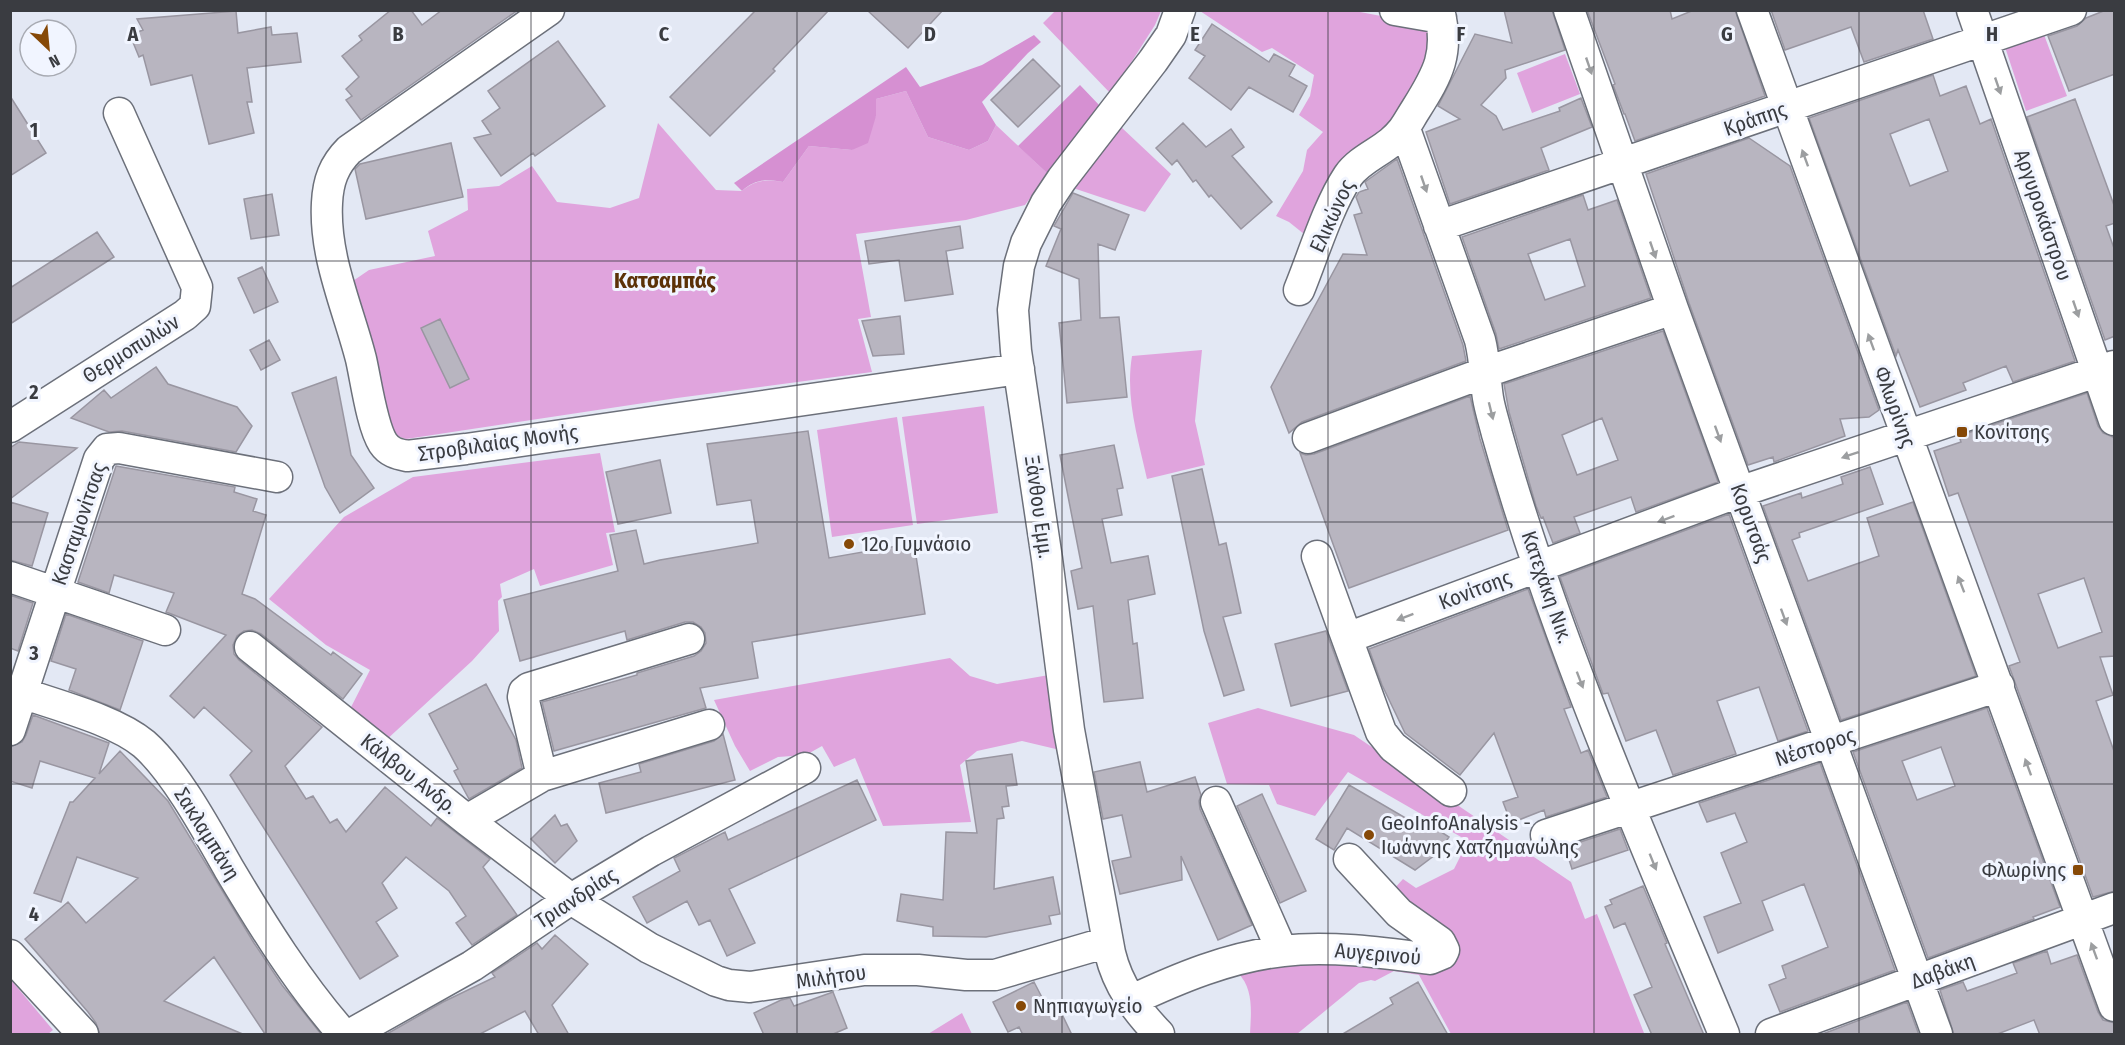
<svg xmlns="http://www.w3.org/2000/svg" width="2125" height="1045" font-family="'Fira Sans Condensed',sans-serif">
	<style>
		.green { fill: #e0a4dd }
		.forest { fill: #d690d2 }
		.building { fill: #b8b5c0; stroke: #9996a1; stroke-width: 1.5; fill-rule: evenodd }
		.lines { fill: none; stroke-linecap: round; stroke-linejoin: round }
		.street-casing { stroke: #6c707a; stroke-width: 33 }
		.street { stroke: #fff; stroke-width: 30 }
		.oneway { fill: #9c9ea0 }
		.grid { fill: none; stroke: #3a3c41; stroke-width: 1.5; stroke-opacity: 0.55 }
		.poi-dot { fill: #864907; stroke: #f1f5ff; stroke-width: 2 }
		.labels { text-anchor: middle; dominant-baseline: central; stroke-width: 6; stroke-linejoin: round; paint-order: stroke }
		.street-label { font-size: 21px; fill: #3a3c41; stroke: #f1f5ff }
		.poi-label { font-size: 21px; fill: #3a3c41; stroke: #f1f5ff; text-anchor: start }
		.neighbourhood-label { font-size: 22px; font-weight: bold; fill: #5b3107; stroke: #f1f5ff }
		.grid-label { font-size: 20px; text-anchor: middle; font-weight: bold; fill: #3a3c41; stroke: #f1f5ff; stroke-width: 6; stroke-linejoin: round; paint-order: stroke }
	</style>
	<rect width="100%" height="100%" fill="#e3e8f4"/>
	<path class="green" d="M1055 11H1161L1155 25 1111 94 1043 23Z
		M1200 11H1355L1433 26V64L1309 238 1289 222 1276 216 1303 171 1307 150 1323 132 1299 115 1310 96 1314 75 1272 48 1262 52Z
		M2043 32 2067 96 2026 111 2005 47Z
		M1565 54 1580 94 1532 113 1517 73Z
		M906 91 928 137 969 150 988 141 996 125 1048 174 1025 205 966 220 856 234 871 317 858 319 872 372 677 398 406 439 394 435 385 423 350 283 369 270 435 256 428 231 468 210 467 189 499 186 532 166 557 202 610 208 639 198 658 123 716 190 742 191C755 180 766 179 783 182L809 146 852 150 876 116V99Z
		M1121 127 1171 174 1145 212 1073 188Z
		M1202 350 1195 421 1205 465 1147 479C1138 438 1125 398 1132 356Z
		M984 406 998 513 917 524 902 417Z
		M897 417 913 525 832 537 817 430Z
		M600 453 615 532 606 533 613 565 540 586 534 569 500 584 502 597 498 601 499 631 472 661 384 742 348 713 370 670 326 645 269 599 344 517 413 477Z
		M950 658 970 676 997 684 1049 675 1060 750 1022 741 977 751 960 765 971 822 883 826 855 758 834 767 822 746 806 755 778 757 750 771 735 746 714 700Z
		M1258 708 1354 735 1571 882 1585 919 1597 914 1644 1033 1641 1034H1451L1419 975 1394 971 1375 981 1371 980 1359 983 1297 1034H1250C1251 1013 1254 989 1238 973L1309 957 1441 971 1392 891 1403 879 1416 888 1454 869 1468 841 1348 772 1315 816 1277 804 1269 785 1227 784 1208 723Z
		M11 980 53 1030 48 1034H11Z
		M962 1013 972 1034H928Z"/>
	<path class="forest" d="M1034 35 1041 42 1028 53 982 102 996 125 988 141 969 150 928 137 906 91 876 99V116L868 143 852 150 809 146 783 182C766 179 755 179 742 191L734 183 906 67 920 87 982 65Z
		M1080 85 1100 106 1048 174 1018 146Z"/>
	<path class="building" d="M391 10H411L422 25 442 10H518L361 120 346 100 352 96 346 89 359 77 342 56 362 40 359 36Z
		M756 10H829L773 69 775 71 710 136 670 97Z
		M867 10H943L908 48Z
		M1504 10H1552L1565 50 1505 70 1506 78 1481 105 1496 116 1503 130 1560 111 1559 108 1581 98 1592 127 1541 148 1549 170 1450 204 1426 132 1460 119 1438 106 1475 34 1512 43Z
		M1587 10H1670L1672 19 1694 10H1735L1765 96 1635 141 1625 114H1624L1613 85 1615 84Z
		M1771 10H1923L1933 39 1864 62 1851 27 1785 50Z
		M2106 10H2115V74L2069 91 2048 36 2077 26 2086 18Z
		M236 11 238 33 271 27 272 35 297 33 301 62 247 68 252 102H247L254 133 209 144 192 75 151 85 143 55 139 57 130 35 143 30 137 19Z
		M1212 24 1269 62 1274 54 1295 65 1289 76 1307 86 1293 112 1249 87 1231 110 1189 78 1205 56 1195 50Z
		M558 41 605 106 535 156 533 153 501 176 474 138 491 134 482 121 500 108 488 91Z
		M1033 59 1060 86 1018 127 991 100Z
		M1933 75 1940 96 1966 86 1980 124 1991 119 2075 361 2013 382 2006 366 1963 383 1966 390 1920 407 1898 350 1896 356 1809 118ZM1929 119 1948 171 1910 186 1890 134Z
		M10 96 46 153 10 176Z
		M2075 99 2115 208V223L2106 226 2115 251V336L2105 340 2027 117Z
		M1183 123 1206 147 1231 129 1244 147 1232 156 1272 202 1241 229 1211 195 1209 197 1196 180 1193 182 1177 160 1172 165 1156 148Z
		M1749 138 1790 166 1879 410 1869 417 1840 419 1845 436 1774 462 1773 457 1748 465 1689 303 1646 174Z
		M451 143 463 197 366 219 355 169 360 164Z
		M1397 159 1463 345 1466 361 1302 422 1289 433 1271 387 1343 254 1367 255 1354 215 1362 213 1356 197 1359 192 1368 189 1365 182 1369 179Z
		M1073 193 1129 215 1115 250 1098 244 1100 318 1119 317 1127 397 1067 403 1059 323 1081 320 1079 279 1046 266 1061 229 1054 226Z
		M272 194 279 235 251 239 244 199Z
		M1583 195 1588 210 1617 200 1651 298 1499 349 1496 334 1462 237ZM1570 239 1585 286 1545 300 1528 254Z
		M960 226 963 248 946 251 953 294 905 301 899 260 869 264 865 241Z
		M97 232 114 257 10 324V288Z
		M262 267 278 302 254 313 238 278Z
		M900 316 904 354 873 356 862 321Z
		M440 319 469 379 450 388 421 328Z
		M1663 331 1718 482 1636 512 1631 497 1574 517 1580 533 1553 543 1543 517 1541 518 1536 506 1509 412 1504 384ZM1602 418 1618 460 1577 475 1562 435Z
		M269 340 280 360 261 370 250 350Z
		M156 367 168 384 237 407 252 426 236 452 122 431 109 432 71 418 104 390 111 398Z
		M336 377 351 455 374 488 340 513 325 487 292 393Z
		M2087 393 2098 426 2103 433 2113 437 2115 440V656L2100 657 2113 695 2096 701 2115 754V891L2093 897 2009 666 2020 662 1958 493 1949 496 1934 451 1961 442 1959 436ZM2084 578 2102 632 2058 648 2038 594Z
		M1470 396 1480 439 1508 530 1349 588 1300 453 1306 455 1314 454Z
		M808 431 829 558 914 543 925 614 752 642 758 678 700 688 706 708 554 751 542 702 637 675V673L694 656 701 651 706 643 705 633 701 627 693 622H685L627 640 625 631 520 661 504 600 618 571 610 535 636 530 644 564 660 560 758 543 751 500 717 505 707 444Z
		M19 442 77 448 10 499V448Z
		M1114 445 1123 488 1117 489 1122 515 1102 519 1111 563 1148 556 1155 594 1128 600 1133 644 1137 643 1143 698 1104 702 1093 606 1078 609 1071 571 1082 568 1060 455Z
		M660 460 671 513 618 524 606 472Z
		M116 466 235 487 234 492 257 499 253 511 266 515 242 594 255 599 331 655 333 652 362 674 343 699 261 634 252 630 244 631 237 636 233 645 234 654 239 660 322 727 285 766 306 799 313 796 330 823 337 819 346 832 385 787 431 826 437 818 490 859 483 867 517 915 472 945 456 923 466 916 449 891 406 857 382 883 397 908 376 922 398 956 360 979 230 775 252 751 204 707 194 718 170 696 226 635 166 612 174 593 114 575 109 593 78 582Z
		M1870 467 1883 504 1799 533 1800 537 1792 540 1808 581 1879 556 1867 518 1913 502 1976 676 1841 720 1763 506 1801 493 1802 498 1843 484 1841 477Z
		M1202 469 1219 545 1226 543 1241 613 1223 617 1244 690 1224 696 1204 631 1172 476Z
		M10 502 48 513 32 566 10 560Z
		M1729 514 1808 731 1778 741 1759 687 1717 701 1736 754 1673 775 1656 730 1626 741 1608 693 1603 694 1560 577Z
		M1528 589 1571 707 1564 709 1581 753 1588 750 1607 797 1546 817 1544 810 1511 823 1503 802 1518 797 1494 733 1460 775 1405 733 1382 685 1369 649Z
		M10 595 33 603 18 651 10 648Z
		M66 614 143 641 120 710 69 690 76 669 51 661Z
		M1326 631 1348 691 1291 706 1275 644Z
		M486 684 516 740 522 768 469 799 454 771 458 769 429 714Z
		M1987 708 2060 907 2033 917 2034 919 1928 958 1853 752ZM1941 747 1955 786 1917 800 1902 761Z
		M33 715 109 743 99 774 120 751 168 801 254 943 282 985 321 1034H265L214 957 164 1001 245 1035H100L96 1023 88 1012 25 939 68 902 86 923 138 878 77 857 61 902 34 893 70 802H73L95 778 40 761 32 788 10 781V747L22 742 26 735Z
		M723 734 735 780 606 813 599 783 641 772 639 764 714 741Z
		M1012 754 1017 785 1006 786 1009 806 1002 807 1004 818 997 819 994 889 1053 877 1060 914 1049 916 1051 924 986 937 933 936V927L897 921 901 894 943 900 946 832 977 833 966 761Z
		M1140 762 1147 792 1195 777 1201 795 1199 801 1200 809 1252 925 1218 940 1181 856 1182 880 1120 894 1112 861 1131 857 1122 815 1103 819 1094 772Z
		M1820 763 1895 970 1780 1012 1769 985 1786 978 1782 966 1828 947 1804 884 1762 901 1773 930 1718 953 1704 917 1741 903 1721 853 1747 842 1735 813 1707 822 1699 803Z
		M857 780 876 820 729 889 755 943 727 956 710 920 699 925 687 901 647 923 633 897 680 871 674 858 725 832 728 840Z
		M1349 785 1414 823 1418 817 1449 837 1439 852 1415 870 1347 828 1334 850 1316 839Z
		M1262 794 1306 891 1280 903 1237 806Z
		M555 815 561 826 567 824 577 841 555 863 531 839Z
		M1620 829 1628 850 1572 869 1565 847Z
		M1643 886 1667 943 1665 944 1704 1035H1652L1634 995 1652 987 1625 923 1614 928 1605 907 1612 904 1610 900Z
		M555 935 588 964 552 1005 569 1035H539L525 1011 478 1035H385L443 1002 495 977 492 973 537 943 542 949Z
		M2047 951 2051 964 2077 955 2098 1012 2103 1020 2115 1023V1035H2040L2034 1020 1995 1035H1954L1940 990 1963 982 1967 991 1987 984 2017 973 2013 963Z
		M1034 982 1048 1009 1057 1004 1072 1035H1023L1019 1027 1008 1032 993 1002Z
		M1418 982 1448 1035H1341L1393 1004 1390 998Z
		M833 992 847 1028 831 1035H764L754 1013 781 1000 790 998 794 1006Z
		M1907 1002 1919 1035H1820Z"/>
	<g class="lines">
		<defs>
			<path id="street" d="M549 10 349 150C334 165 328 181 327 203 324 257 348 308 361 359 366 381 372 426 383 443 389 452 397 454 407 456L466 449 1019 369
				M1395 10 1441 18
				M1569 10 1673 309 1937 1034
				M1752 10 2114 1006
				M1972 10 2114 420
				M1405 129 1480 340C1485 360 1485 379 1488 398 1490 410 1494 422 1497 434 1555 640 1642 837 1724 1034
				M1439 226 2071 10
				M1299 290C1313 256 1328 206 1348 176 1358 161 1378 153 1391 142 1405 130 1407 123 1416 109 1438 74 1450 53 1439 10
				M10 427 185 315 195 306 197 287 119 113
				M1308 438 1486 372 1673 309
				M1317 556 1381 732 1393 747 1451 791
				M10 577 165 630
				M1347 638 1739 492 2114 366
				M250 647 467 820 571 899 649 948 716 981 729 985 750 987 864 970H918L966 975H995L1108 942
				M22 693C59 706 115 720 144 744 175 771 208 832 229 869 263 926 299 984 343 1034
				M10 730 99 459 107 449 119 448 277 477
				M542 776 523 697 524 692 529 688 689 639
				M1216 802 1282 951
				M467 820 542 776 709 725
				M1546 835 1999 686
				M10 955 83 1034
				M1130 1001C1179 978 1229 957 1283 951 1328 945 1385 953 1430 959L1442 954 1444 950 1440 942 1399 913 1349 859
				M351 1034 472 966 571 899 651 851 805 768
				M1159 1034C1136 1010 1118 986 1110 953L1069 730 1047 559 1016 351 1013 310 1019 266 1026 243 1046 203 1062 179 1153 61 1171 35 1180 10
				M1771 1034 2114 908"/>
		</defs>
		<use href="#street" class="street-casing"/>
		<use href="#street" class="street"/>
	</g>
	<defs><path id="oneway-solid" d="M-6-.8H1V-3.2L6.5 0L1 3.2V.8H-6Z" transform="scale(1.5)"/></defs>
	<g class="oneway">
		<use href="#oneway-solid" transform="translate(1589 66) rotate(71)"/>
		<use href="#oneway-solid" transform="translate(1998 86) rotate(71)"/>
		<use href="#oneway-solid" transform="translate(1805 158) rotate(-110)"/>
		<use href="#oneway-solid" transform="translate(1424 184) rotate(71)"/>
		<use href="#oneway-solid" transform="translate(1653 250) rotate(71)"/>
		<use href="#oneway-solid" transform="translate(2076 309) rotate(71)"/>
		<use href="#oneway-solid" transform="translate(1871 342) rotate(-110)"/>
		<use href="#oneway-solid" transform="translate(1491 411) rotate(76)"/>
		<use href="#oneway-solid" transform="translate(1718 434) rotate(70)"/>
		<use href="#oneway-solid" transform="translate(1850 455) rotate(161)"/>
		<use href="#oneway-solid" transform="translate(1666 519) rotate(160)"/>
		<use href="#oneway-solid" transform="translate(1961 584) rotate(-111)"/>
		<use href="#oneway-solid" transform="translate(1405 617) rotate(159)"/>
		<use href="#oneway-solid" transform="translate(1784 617) rotate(70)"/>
		<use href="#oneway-solid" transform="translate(1580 680) rotate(69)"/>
		<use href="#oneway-solid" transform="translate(2028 767) rotate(-110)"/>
		<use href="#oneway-solid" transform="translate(1653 862) rotate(68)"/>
		<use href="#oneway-solid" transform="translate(2094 951) rotate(-110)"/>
	</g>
	<path class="grid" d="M266 10V1034M531 10V1034M797 10V1034M1062 10V1034M1328 10V1034M1594 10V1034M1859 10V1034M10 261H2114M10 522H2114M10 784H2114"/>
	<g class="poi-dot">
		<rect x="1956" y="426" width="12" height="12" rx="3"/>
		<circle cx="849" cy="544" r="6"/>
		<circle cx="1369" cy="835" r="6"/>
		<rect x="2072" y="864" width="12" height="12" rx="3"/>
		<circle cx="1021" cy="1006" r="6"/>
	</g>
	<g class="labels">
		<g class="street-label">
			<text transform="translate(1755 119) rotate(-19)">Κράπης</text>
			<text transform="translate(2043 215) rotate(71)">Αργυροκάστρου</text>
			<text transform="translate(1332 216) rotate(-65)">Ελικώνος</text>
			<text transform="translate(131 349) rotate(-32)">Θερμοπυλών</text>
			<text transform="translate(1895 407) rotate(70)">Φλωρίνης</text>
			<text transform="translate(498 443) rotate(-8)">Στροβιλαίας Μονής</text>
			<text transform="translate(1039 507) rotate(82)">Ξάνθου Εμμ.</text>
			<text transform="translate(1751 523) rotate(70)">Κορυτσάς</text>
			<text transform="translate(79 524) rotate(-71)">Κασταμονίτσας</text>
			<text transform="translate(1547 587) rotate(71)">Κατεχάκη Νικ.</text>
			<text transform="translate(1475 590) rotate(-21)">Κονίτσης</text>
			<text transform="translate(1815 747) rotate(-18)">Νέστορος</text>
			<text transform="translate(409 774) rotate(38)">Κάλβου Ανδρ.</text>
			<text transform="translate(207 834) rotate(58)">Σακλαμπάνη</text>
			<text transform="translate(576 898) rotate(-33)">Τριανδρίας</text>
			<text transform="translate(1378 954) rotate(5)">Αυγερινού</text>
			<text transform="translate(1943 971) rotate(-20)">Δαβάκη</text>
			<text transform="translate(831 977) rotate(-8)">Μιλήτου</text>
		</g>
		<g class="poi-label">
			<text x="1974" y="432">Κονίτσης</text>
			<text x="861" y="544">12o Γυμνάσιο</text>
			<text x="1381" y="823">GeoInfoAnalysis -<tspan x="1381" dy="24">Ιωάννης Χατζημανώλης</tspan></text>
			<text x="2066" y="870" text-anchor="end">Φλωρίνης</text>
			<text x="1033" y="1006">Νηπιαγωγείο</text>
		</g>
		<g class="neighbourhood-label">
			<text x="665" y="280">Κατσαμπάς</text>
		</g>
	</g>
	<g class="grid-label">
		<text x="133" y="41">A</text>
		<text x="398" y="41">B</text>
		<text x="664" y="41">C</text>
		<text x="930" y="41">D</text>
		<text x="1195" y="41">E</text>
		<text x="1461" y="41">F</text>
		<text x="1727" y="41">G</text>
		<text x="1992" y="41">H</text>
		<text x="34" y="137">1</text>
		<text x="34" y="399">2</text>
		<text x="34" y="660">3</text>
		<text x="34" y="921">4</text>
	</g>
	<rect width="2125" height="1045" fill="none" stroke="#3a3c41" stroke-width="24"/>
	<g transform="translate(48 48) rotate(154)"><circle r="28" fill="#f1f5ff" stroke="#a8abb3" stroke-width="1.5"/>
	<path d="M0-4.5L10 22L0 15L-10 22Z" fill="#864907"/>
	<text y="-9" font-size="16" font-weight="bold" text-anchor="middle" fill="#3a3c41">N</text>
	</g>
</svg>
